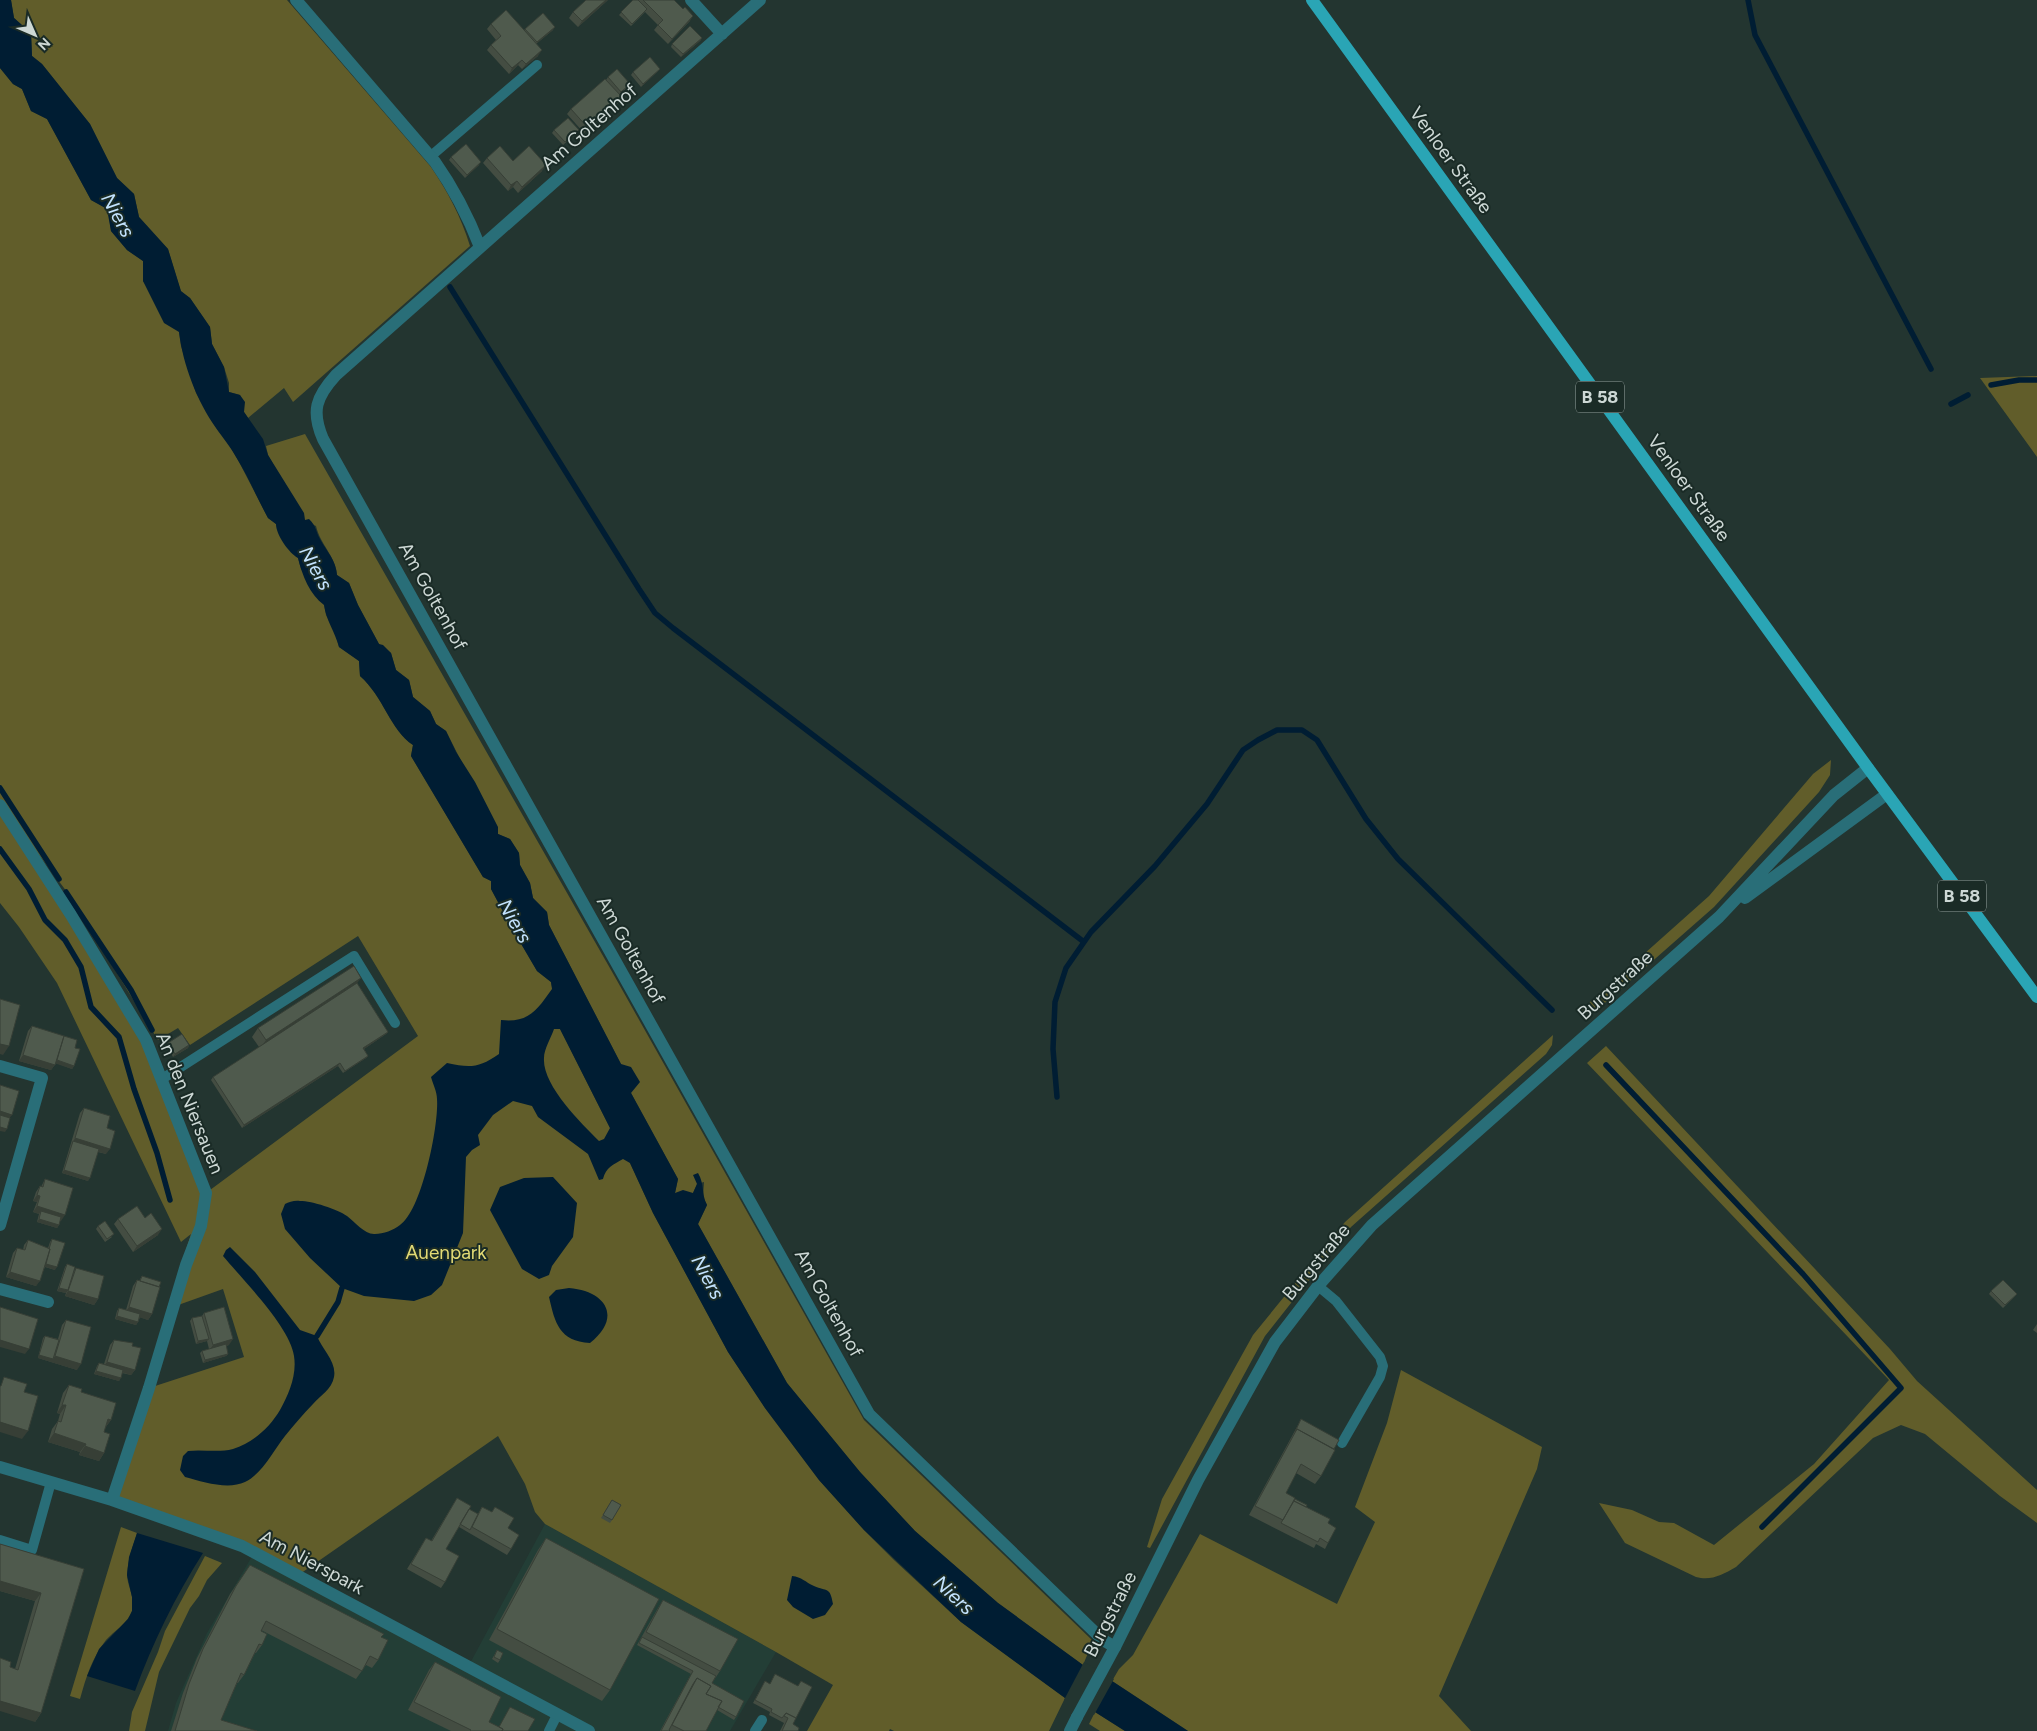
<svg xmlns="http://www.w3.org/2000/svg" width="2037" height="1731" font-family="Figtree,sans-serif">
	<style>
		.built { fill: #233e36 }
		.green { fill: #615d2a }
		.water { fill: #001d33; fill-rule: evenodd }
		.pier { fill: #233530 }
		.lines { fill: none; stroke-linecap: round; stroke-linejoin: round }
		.stream { stroke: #001d33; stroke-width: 5.5 }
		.service { stroke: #296e78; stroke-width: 10 }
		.minor { stroke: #296e78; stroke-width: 12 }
		.tertiary { stroke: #296e78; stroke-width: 12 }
		.primary { stroke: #2aa5b5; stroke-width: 12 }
		.wall { fill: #444d42 }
		.shaded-wall { fill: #373f36 }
		.building { fill: #4f5a4d; stroke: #373f36 }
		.labels { text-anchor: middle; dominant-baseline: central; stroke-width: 4; stroke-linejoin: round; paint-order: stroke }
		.shield { fill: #1a2b26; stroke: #97a4a0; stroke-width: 1 }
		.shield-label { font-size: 18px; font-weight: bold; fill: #cdd8d5 }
		.street-label { font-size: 19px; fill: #cdd8d5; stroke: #1a2b26 }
		.park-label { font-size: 19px; fill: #e2da75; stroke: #1a2b26 }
		.water-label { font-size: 20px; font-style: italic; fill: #c3e3fe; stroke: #1a2b26 }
	</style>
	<rect width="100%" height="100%" fill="#233530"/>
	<path class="built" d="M545 1524 776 1652 730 1731H168L176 1703 207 1633 254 1553 468 1667Z"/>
	<path class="green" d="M11 0H287L431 167C448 192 461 217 470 246L293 402 284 388 248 418 244 412 240 395 229 392V383L224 367 212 344 210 327 190 298 181 292 168 249 139 217 134 194 117 178 90 124 42 64 32 56 31 33 14 18Z
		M0 68 13 84 22 89 31 111 47 119 91 200 108 209 111 231 127 250 143 261V281L179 331 181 346 196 393 217 429 225 438 238 460 268 518 276 524 298 558 301 569 324 604 326 615 335 632 339 647 359 661 360 676C384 697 390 730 413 745L411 756 483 877 491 881V889L513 930 537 971 551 982 560 1029 610 1128 630 1163 653 1213 728 1352 765 1408 819 1480 864 1530 894 1560 961 1622 1065 1698 1049 1731H894L890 1729 889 1731H807L833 1685 776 1652 545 1524 535 1512 525 1484 498 1436 297 1576 241 1546 112 1500 149 1388 244 1357 223 1289 167 1309 191 1234 181 1242 57 983 19 927 0 903V813L146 1040 206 1193 418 1036 358 936 190 1045 178 1028 158 1040 67 892 0 803Z
		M2037 376V457L1980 378Z
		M305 434 615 977 864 1420 1093 1641 1083 1665 998 1603 915 1531 860 1472 787 1383 698 1224 707 1205 703 1197 704 1182 697 1184 693 1193H675L678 1179 631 1093 621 1064 549 925 547 912 533 898 530 883 520 865 519 853 510 839 498 834 446 731 436 724 430 711 413 697 409 680 396 670 391 653 379 644 358 605 349 583 337 575C336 557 320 544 316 526L305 521 268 455 266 446Z
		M1831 760 1830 775 1819 792 1714 907 1598 1009 1586 1014 1580 1011 1709 896 1813 774Z
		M1553 1035 1552 1045 1546 1054 1351 1227 1265 1336 1150 1548 1147 1547 1162 1499 1253 1335 1345 1222Z
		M1606 1046 1890 1349 1917 1381 2037 1490V1523L2000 1496 1925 1434 1901 1425 1873 1438 1736 1567C1722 1575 1711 1581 1696 1577L1625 1543 1599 1503 1632 1510 1659 1522 1674 1523 1714 1545 1814 1464 1889 1380 1587 1063Z
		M1401 1370 1542 1447 1537 1469 1439 1696 1471 1731H1188L1112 1681 1119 1669 1133 1655 1200 1534 1337 1604 1375 1522 1355 1507 1387 1423Z
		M121 1527 137 1533C133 1546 128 1559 127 1574 127 1586 136 1599 132 1611 128 1623 114 1631 106 1640 92 1658 86 1677 80 1699L70 1696Z
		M205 1556 222 1563 207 1580 199 1596 190 1608 159 1672 145 1731H129L132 1712 158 1652 165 1631Z
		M1095 1712 1125 1731H1100L1089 1724Z"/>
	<path class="water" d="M0 0H11L14 18 31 33 32 56 42 64 90 124 117 178 134 194 139 217 168 249 181 291 190 298 210 327 212 344 224 367 229 392 240 395 245 402 244 412 263 439 268 455 304 513 305 520 309 519C317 527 315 530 320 539 327 552 336 560 337 575L349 583 358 605 379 644 383 645 391 653 396 670 409 680 413 697 430 711 436 724 446 731 456 752 475 782 498 827V834L510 839 519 853 520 865 530 883 533 898 547 912 549 925 621 1064 631 1067 640 1082 631 1093 678 1179 675 1193 683 1190 693 1193 697 1184 693 1175 698 1173C705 1185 701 1193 707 1205L698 1224 787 1383 860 1472 915 1531 998 1603 1083 1665 1112 1681 1188 1731H1125L1095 1712 1065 1698 961 1622 864 1530 819 1480 765 1408 728 1352 653 1213 630 1163 623 1159C613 1165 606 1167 603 1179L599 1180 588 1154 538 1117 532 1106 513 1101 493 1115 478 1135 480 1145 472 1150 466 1157 463 1233 442 1285 431 1295 414 1301 364 1296 342 1288 310 1258 285 1229 281 1214 285 1204C289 1202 295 1200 300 1201 312 1201 337 1209 347 1216 355 1222 365 1235 375 1234 383 1234 394 1230 400 1225 422 1210 439 1125 437 1099 437 1092 433 1084 431 1077L447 1063C470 1068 479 1068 499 1054L501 1020C529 1023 537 1010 552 989L551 982 537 971 513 930 491 889V881L483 877 411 756 413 745C390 730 384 697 360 676L359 661 339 647C335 632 326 620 324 605 310 595 302 575 298 558 289 553 276 535 276 524L268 518C257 498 248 476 236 457 230 446 223 438 216 428 197 401 183 365 179 332L164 323 143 281V261L127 250 111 231 107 209 91 200 47 119 31 111 22 89 13 84 0 68ZM554 1029H560L610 1128 604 1139 599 1141C581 1123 542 1085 544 1058 544 1049 551 1038 554 1029Z
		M553 1177 577 1203 573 1237 552 1266 549 1275 539 1279 522 1269 490 1210 500 1187 524 1178Z
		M230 1247 255 1272 300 1330 317 1336C322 1349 337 1362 334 1377 332 1389 320 1396 313 1404 303 1414 294 1425 285 1436 274 1450 262 1474 245 1482 228 1490 203 1482 185 1477L180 1470 183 1456 188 1451C203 1449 218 1453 233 1449 253 1443 270 1427 280 1410 289 1394 297 1375 294 1356 290 1327 243 1280 223 1256L226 1250Z
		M569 1288C607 1291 622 1318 590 1343 559 1341 555 1323 549 1297L556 1290Z
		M137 1533 203 1553C175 1597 153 1642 135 1691L87 1676 99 1649 128 1619 132 1611V1597L127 1575 129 1557Z
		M792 1576C802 1577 805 1582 814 1586 827 1592 830 1586 833 1604L825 1615 813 1619 793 1607 787 1600Z"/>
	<path class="pier" d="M1084 1662 1114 1679 1094 1715 1064 1700Z"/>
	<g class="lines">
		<path class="stream" d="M1748 0 1755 35 1931 369
			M450 287 639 589 655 613 673 628 1084 942
			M1991 385 2019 380H2037
			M1951 404 1968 395
			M0 788 59 879
			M0 849 29 889 45 920 65 940 81 967 91 1007 119 1037 134 1089 157 1153 170 1200
			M66 892 131 990 152 1030
			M1606 1065 1803 1274 1901 1388 1762 1527
			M1057 1097 1053 1049 1055 1002 1066 968 1091 932 1155 866 1207 804 1243 750 1258 740 1277 730H1302L1317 740 1366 819 1398 859 1552 1010
			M317 1336 338 1302 342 1288"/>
		<path class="service" d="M431 156 537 65
			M162 1079 354 956 395 1023
			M1318 1286 1336 1301 1380 1357 1383 1366 1380 1377 1342 1443
			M0 1540 32 1550 51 1482
			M549 1731 557 1715
			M755 1731 762 1720"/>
		<path class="minor" d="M296 0 435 162C454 189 468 216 480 247
			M691 0 722 34
			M760 0 336 375C316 397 311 411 323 439L869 1414 1103 1640 1115 1647
			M0 805 71 915 146 1040 206 1193 201 1226 186 1265 149 1388 112 1500
			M0 1066 42 1078 0 1225
			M0 1289 48 1302
			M0 1467 112 1500 242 1546 589 1731
			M1070 1731 1077 1717"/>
		<path class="tertiary" d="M1745 898 1887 794
			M1077 1717 1115 1647 1198 1480 1275 1342 1318 1286 1372 1225 1719 917 1834 795 1868 768"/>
		<path class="primary" d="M1312 0 1868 768 2037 997"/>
	</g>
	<path class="wall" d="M608 0 578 27 569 18 573 12Z
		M633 0H674L690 21 668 44 654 30 658 25 645 12 631 26 619 15Z
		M491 24 524 30 525 29 553 30 536 44 538 56 522 69 518 65 509 74 487 50 491 45 496 40 487 29Z
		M702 38 700 41 681 57 671 47 672 44Z
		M658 71 641 87 631 75 633 72Z
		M608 77 630 84 628 87 620 94 618 103 584 133 567 114 571 109 606 80Z
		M554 130 577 133 563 145 552 133Z
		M451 157 479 165 465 178 449 160Z
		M487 158 513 161 542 171 518 193 513 187 508 191 483 163Z
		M357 983 388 1032 386 1034 364 1049 368 1056 366 1058 343 1073 338 1066 242 1128 211 1080 213 1077 259 1047 252 1037 258 1028Z
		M32 1026 74 1066 72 1069 56 1063 51 1070 19 1061 28 1031Z
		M168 1043 189 1045 188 1048 173 1057 166 1045Z
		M84 1108 107 1128 106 1154 98 1152 88 1181 62 1173 80 1113Z
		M45 1179 61 1221 60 1220 59 1225 57 1228 37 1222 39 1214 33 1212 37 1202 33 1201 36 1192 40 1186 41 1187Z
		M145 1218 158 1235 133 1252 114 1224 118 1219Z
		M98 1226 112 1237 105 1242 96 1229Z
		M52 1239 55 1270 45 1267 36 1286 6 1277 13 1253 17 1248 23 1250 24 1245 28 1240 48 1248 50 1242Z
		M67 1264 73 1272 76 1268 98 1299 94 1305 65 1296 66 1293 57 1291 65 1267Z
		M142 1276 152 1314 148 1320 140 1317 138 1322 136 1325 115 1319 117 1311 119 1308 126 1310 133 1286 137 1280 139 1281Z
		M1991 1291 2017 1294 2003 1308 1989 1294Z
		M204 1313 229 1345 226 1346 228 1354 226 1356 203 1363 200 1353 202 1351 209 1349 207 1341 196 1344 190 1321 192 1318 202 1316Z
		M66 1320 77 1370 38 1358 43 1338 45 1336 58 1339 62 1325Z
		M2037 1324V1333L2033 1330Z
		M114 1340 132 1346 135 1370 131 1375 122 1373 119 1381 94 1374 97 1366 99 1363 104 1364 110 1345Z
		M69 1385 81 1392 111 1420 105 1428 104 1432V1453L99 1461 79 1455 80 1452 48 1442 52 1429 58 1421 60 1414 57 1413 63 1393Z
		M1301 1419 1321 1476 1315 1484 1296 1473 1286 1493 1295 1499 1328 1523V1543L1325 1549 1316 1544 1314 1548 1249 1515 1298 1425Z
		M457 1498 469 1509 478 1514 482 1507 492 1512 495 1507 508 1528 511 1549 507 1555 459 1527 446 1549 445 1582 441 1588 407 1569 426 1538 431 1541Z
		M612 1500 621 1505 610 1523 601 1518Z
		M546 1538 610 1690 602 1701 489 1640 538 1550Z
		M0 1544 84 1569 41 1713 35 1722 10 1667 15 1669 35 1601 0 1591Z
		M250 1565 381 1637 378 1660 372 1668 366 1665 356 1679 261 1630 262 1645 256 1653H255L244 1675 238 1683H237L221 1720 257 1731H171L183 1693 197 1658 230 1594Z
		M663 1600 720 1671 712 1683 736 1717 734 1720 717 1710 706 1731H660L691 1674 637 1645 658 1608Z
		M497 1650 500 1660 498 1663 492 1659Z
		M435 1662 489 1722 499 1727 510 1707 528 1731H451L408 1710 429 1670Z
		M765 1681 793 1724 798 1731H780L784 1723 769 1715 770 1712 753 1703Z"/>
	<path class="shaded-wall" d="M606 0H608L578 27 582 21Z
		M693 16 690 21 668 44 672 39Z
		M555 27 553 30 535 45 537 42Z
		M702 38 700 41 681 57 683 54Z
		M542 50 538 56 522 69 526 64Z
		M522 60 518 65 509 74 512 68Z
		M660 69 658 71 641 87 643 84Z
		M622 97 618 103 584 133 588 128Z
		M481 162 479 165 465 178 467 175Z
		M546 165 542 171 518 193 522 187Z
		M517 181 513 187 508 191 511 185Z
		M361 978 355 986 260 1049 266 1040Z
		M388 1032 386 1034 361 1051 363 1048Z
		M0 1044 9 1046 3 1055 0 1054Z
		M189 1045 188 1048 173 1057 175 1054Z
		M23 1055 55 1065 51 1070 19 1061Z
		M368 1056 366 1058 343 1073 345 1071Z
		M56 1060 74 1066 72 1069 54 1063Z
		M340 1063 338 1066 242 1128 244 1125Z
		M0 1111 12 1115 8 1120 0 1118Z
		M0 1127 7 1129 5 1132 0 1131Z
		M75 1138 110 1149 106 1154 72 1144Z
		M64 1170 90 1178 88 1181 62 1173Z
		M37 1195 40 1196 37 1202 33 1201Z
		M37 1206 65 1215 61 1221 40 1214 41 1211 39 1214 33 1212Z
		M39 1219 59 1225 57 1228 37 1222Z
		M162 1229 158 1235 133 1252 137 1246Z
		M45 1263 57 1267 55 1270 43 1266Z
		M10 1272 40 1281 36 1286 6 1277Z
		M59 1288 68 1290 66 1293 57 1291Z
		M68 1291 98 1299 94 1305 65 1296Z
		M129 1307 152 1314 148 1320 125 1313Z
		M117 1316 138 1322 136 1325 115 1319Z
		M209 1339 207 1341 196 1344 198 1341Z
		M233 1339 229 1345 209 1351 213 1345Z
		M0 1340 29 1349 25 1354 0 1347Z
		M228 1354 226 1356 203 1363 205 1360Z
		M39 1355 53 1359 55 1356 81 1364 77 1370 38 1358Z
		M107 1362 135 1370 131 1375 103 1367Z
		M96 1371 121 1378 119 1381 94 1374Z
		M62 1405H66L60 1414 57 1413Z
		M108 1419 111 1420 105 1428Z
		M0 1422 28 1431 22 1439 0 1432Z
		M54 1433 86 1444 80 1452 48 1442Z
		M85 1446 104 1453 99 1461 79 1455Z
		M0 1581 41 1593 35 1601 0 1591Z
		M0 1701 41 1713 35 1722 0 1711Z"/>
	<path class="building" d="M586 0H606L582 21 573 12Z
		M633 0H638L647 9 632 24 621 12Z
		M643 0H674L683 9 685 7 693 16 672 39 658 25 663 20Z
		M506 10 542 50 526 64 522 60 512 68 491 45 501 36 491 24Z
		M543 13 555 27 537 42 525 29Z
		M690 26 702 38 683 54 672 44Z
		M650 57 660 69 643 84 633 72Z
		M617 69 630 84 621 92 608 77Z
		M605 79 622 97 588 128 571 109Z
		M568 118 579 130 565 142 554 130Z
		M466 144 481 162 467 175 451 157Z
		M500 146 513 161 529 146 546 165 522 187 517 181 511 185 487 158Z
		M354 966 361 978 266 1040 258 1028Z
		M357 983 388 1032 363 1048 368 1056 345 1071 340 1063 244 1125 213 1077Z
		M0 999 20 1005 9 1046 0 1044Z
		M32 1026 64 1036 55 1065 23 1055Z
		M182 1034 189 1045 175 1054 168 1043Z
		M64 1036 77 1040 75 1048 80 1049 74 1066 57 1060Z
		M0 1085 19 1091 12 1115 0 1111Z
		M84 1108 110 1116 107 1128 115 1131 110 1149 75 1138Z
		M0 1115 10 1118 7 1129 0 1127Z
		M73 1141 99 1149 90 1178 64 1170Z
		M45 1179 73 1188 65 1215 37 1206 40 1196 37 1195 40 1186 43 1187Z
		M137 1206 145 1218 151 1213 162 1229 137 1246 118 1219Z
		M41 1211 61 1217 59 1225 39 1219Z
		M105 1221 114 1234 107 1239 98 1226Z
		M52 1239 65 1243 57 1267 46 1264 50 1249H49Z
		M28 1240 50 1249 40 1281 10 1272 17 1248 25 1250Z
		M67 1264 75 1267 68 1290 59 1288Z
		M76 1268 104 1276 98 1299 68 1291Z
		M142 1276 161 1282 159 1287 140 1281Z
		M137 1280 160 1287 152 1314 129 1307Z
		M2003 1280 2017 1294 2005 1305 1991 1291Z
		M0 1307 38 1319 29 1349 0 1340Z
		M224 1307 233 1339 213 1345 204 1313Z
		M119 1308 140 1314 138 1322 117 1316Z
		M202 1316 209 1339 198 1341 192 1318Z
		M66 1320 91 1327 81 1364 55 1356Z
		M45 1336 59 1340 53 1359 39 1355Z
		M114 1340 133 1343 132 1346 141 1348 135 1370 107 1362Z
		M226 1344 228 1354 205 1360 202 1351Z
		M99 1363 123 1370 121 1378 96 1371Z
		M4 1377 27 1384 24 1392 38 1396 28 1431 0 1422V1386H1Z
		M69 1385 82 1389 81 1392 116 1403 111 1420 108 1419 104 1432 110 1434 104 1453 85 1446 86 1444 54 1433 58 1421 61 1422 66 1405H62Z
		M1301 1419 1339 1440 1334 1449 1297 1429 1295 1432Z
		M1297 1429 1335 1450 1321 1476 1301 1464 1286 1493 1295 1498 1283 1520 1255 1506Z
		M457 1498 471 1506 446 1549 459 1556 445 1582 411 1564 426 1538 432 1541Z
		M1295 1499 1307 1505 1306 1507 1294 1501Z
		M612 1500 621 1505 612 1520 603 1515Z
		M1294 1501 1330 1519 1328 1523 1336 1528 1328 1543 1320 1538 1318 1542 1281 1523Z
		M482 1507 492 1512 495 1507 514 1518 508 1528 519 1535 511 1549 472 1527Z
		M469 1509 478 1514 470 1530 460 1524Z
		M546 1538 659 1599 610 1690 497 1629Z
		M0 1544 84 1569 41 1713 0 1701V1658L11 1662 10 1667 18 1670 41 1593 0 1581Z
		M250 1565 384 1634 381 1637 388 1640 378 1660 370 1656 362 1671 266 1621 261 1631 267 1634 262 1645 259 1644 244 1675 241 1673 221 1720 257 1731H175L189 1684 203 1649 236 1586Z
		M663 1600 738 1639 720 1671 646 1632Z
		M642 1637 716 1676 712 1683 744 1701 736 1717 718 1707 722 1701 706 1694 711 1686 697 1678 693 1684 669 1730 670 1731H661L693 1671 639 1643Z
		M497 1650 503 1653 500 1660 494 1657Z
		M435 1662 501 1697 489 1722 503 1729 502 1731H470L471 1730 414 1702Z
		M775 1674 798 1686 801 1681 812 1687 796 1718 786 1713 782 1718 771 1712 772 1709 755 1700 765 1681 770 1684Z
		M697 1678 711 1686 706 1694 722 1701 706 1731H684L672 1725Z
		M510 1707 535 1719 528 1731H502L503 1729 499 1727Z
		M786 1713 796 1718 793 1724 799 1728 798 1731H782L788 1718 784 1716Z"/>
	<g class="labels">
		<g class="shield">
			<rect x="1576" y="381.5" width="48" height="31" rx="4"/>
			<rect x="1938" y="880.5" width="48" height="31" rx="4"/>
		</g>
		<g class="shield-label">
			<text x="1600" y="397">B 58</text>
			<text x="1962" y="896">B 58</text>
		</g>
		<g class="street-label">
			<text transform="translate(589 127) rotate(-41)">Am Goltenhof</text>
			<text transform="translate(1451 160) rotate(54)">Venloer Straße</text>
			<text transform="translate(1689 488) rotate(54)">Venloer Straße</text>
			<text transform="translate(433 596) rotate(61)">Am Goltenhof</text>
			<text transform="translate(631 950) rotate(61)">Am Goltenhof</text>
			<text transform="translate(1615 985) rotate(-42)">Burgstraße</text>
			<text transform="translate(190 1103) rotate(68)">An den Niersauen</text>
			<text transform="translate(1316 1262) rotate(-50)">Burgstraße</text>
			<text transform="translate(829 1303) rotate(61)">Am Goltenhof</text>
			<text transform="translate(312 1562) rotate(28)">Am Nierspark</text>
			<text transform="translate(1110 1614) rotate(-63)">Burgstraße</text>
		</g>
		<g class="park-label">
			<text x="446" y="1252">Auenpark</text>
		</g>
		<g class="water-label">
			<text transform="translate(118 215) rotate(61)">Niers</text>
			<text transform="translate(316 568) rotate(61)">Niers</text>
			<text transform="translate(515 921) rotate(60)">Niers</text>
			<text transform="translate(708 1277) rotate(62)">Niers</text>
			<text transform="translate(954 1595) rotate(43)">Niers</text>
		</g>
	</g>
	<g transform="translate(35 35) rotate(135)" stroke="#1a2b26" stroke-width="4" paint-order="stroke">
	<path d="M0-4L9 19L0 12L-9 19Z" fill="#cdd8d5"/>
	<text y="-8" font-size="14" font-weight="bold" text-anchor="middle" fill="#cdd8d5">N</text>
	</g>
</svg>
